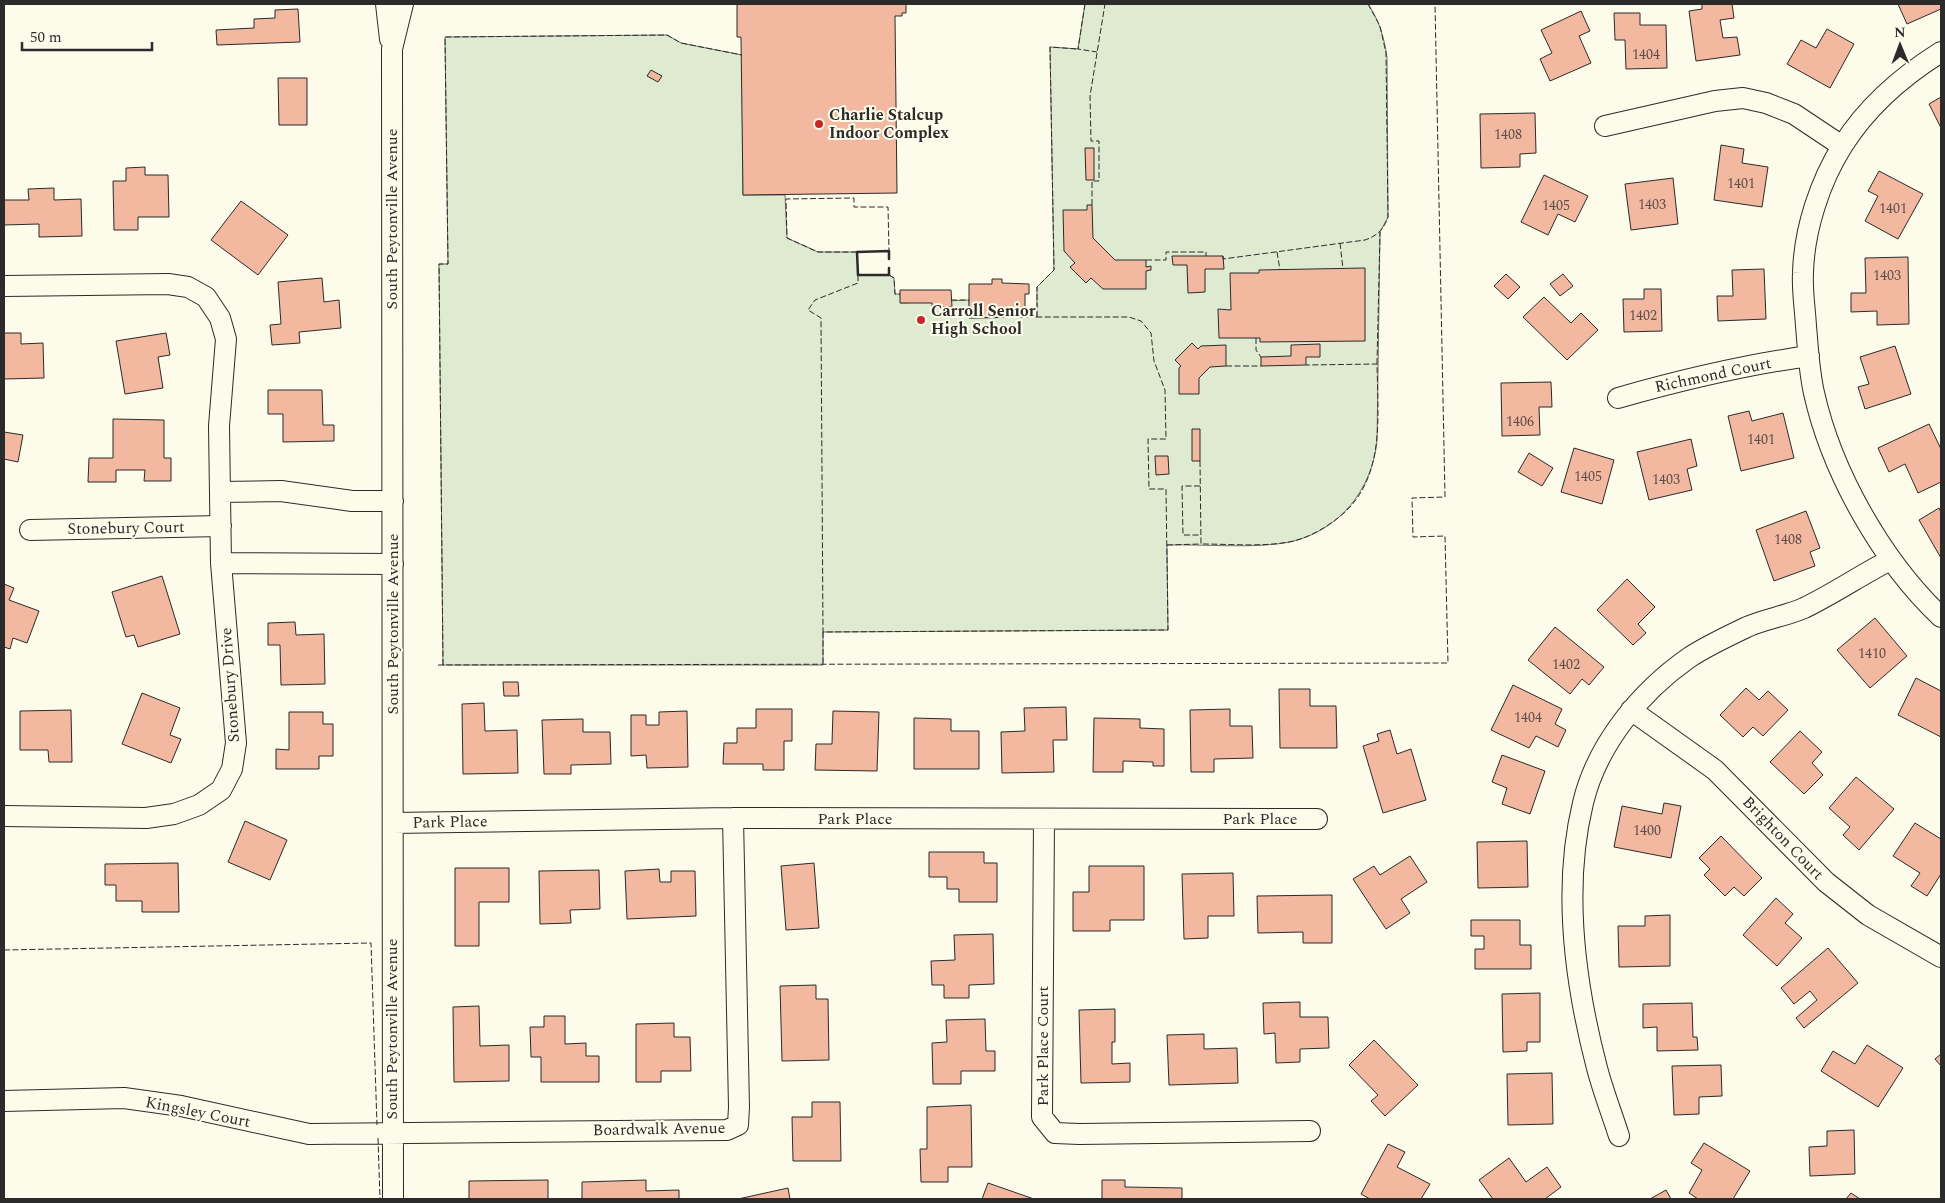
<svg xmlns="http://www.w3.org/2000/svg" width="1945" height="1203" font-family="Spectral,serif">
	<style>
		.green { fill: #deebd1; stroke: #74746e }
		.building { fill: #f2b8a0; stroke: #2b2b2b }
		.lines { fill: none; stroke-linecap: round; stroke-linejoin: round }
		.minor-casing { stroke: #2b2b2b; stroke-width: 22 }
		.minor { stroke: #fdfbea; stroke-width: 20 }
		.fence { stroke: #2b2b2b; stroke-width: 1; stroke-dasharray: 6 2.5; stroke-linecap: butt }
		.wall { stroke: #2b2b2b; stroke-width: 2.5 }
		.poi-dot { fill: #c62828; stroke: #fdfbea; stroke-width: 2 }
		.labels { text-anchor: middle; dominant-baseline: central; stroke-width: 4; stroke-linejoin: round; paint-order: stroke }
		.number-label { font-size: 14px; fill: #5d4e48 }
		.poi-label { font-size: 16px; font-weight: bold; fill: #2b2b2b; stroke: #fdfbea; text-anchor: start }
		.street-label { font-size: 16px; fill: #2b2b2b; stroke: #fdfbea }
	</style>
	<rect width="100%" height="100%" fill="#fdfbea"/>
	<path class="green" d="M1085 4H1368C1379 20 1384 37 1387 57L1388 217 1380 232 1377 441C1372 490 1339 531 1290 542 1255 549 1203 544 1167 545L1168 630 823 632V665H443L439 264H448L445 37 667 35 681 43 742 55 743 195H785L787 238 818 252H857L858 275H889L894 278 895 294H900L901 303 969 300 970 318 1037 317V287L1054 270 1050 47 1078 49Z"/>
	<path class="building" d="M737 4H906V13H902V16H895L897 193 743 195 741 37H737Z
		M1702 4H1732L1734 18 1720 20 1723 38 1737 37 1740 55 1696 61 1689 11 1702 9Z
		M1898 4H1941V9L1907 24Z
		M298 9 300 42 217 45 216 30 254 28V19L275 18V10Z
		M1581 11 1590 31 1579 36 1591 63 1550 81 1540 59 1552 53 1541 30Z
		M1614 13H1640V25H1666L1667 68 1626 69 1625 40H1615Z
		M1827 29 1854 44 1830 88 1787 64 1801 40 1816 48Z
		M651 70 662 76 658 82 647 76Z
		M278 78H307V125H279Z
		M1941 97V128L1929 104Z
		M1535 113 1536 153 1520 154V167L1481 168 1480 114Z
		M1721 145 1744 149 1742 163 1768 167 1762 207 1714 200Z
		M1085 148H1094V180H1086Z
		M145 167V175H168L169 217H138V230H114L113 181H126V168Z
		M1879 171 1923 194 1898 239 1865 221 1878 196 1868 191Z
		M1544 175 1588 196 1575 222 1558 214 1548 235 1521 222Z
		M1673 178 1678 224 1631 230 1625 184Z
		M54 188V200L81 199 82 236 39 237V224L4 225V200H29L28 189Z
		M241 201 288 235 258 275 211 240Z
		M1087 205H1092L1093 238 1115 260H1146V267L1151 266V270L1146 271V289H1103L1091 278 1086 283 1070 267 1075 263 1064 251 1063 210H1087Z
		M1172 256H1223L1224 269H1205V292L1188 293 1187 265H1173Z
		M1908 257 1909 324 1877 325V311L1851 312V293H1866L1865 258Z
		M1365 268V341L1260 342V338H1219L1218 309 1231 310 1230 273H1259V270Z
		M1764 269 1766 319 1718 321 1717 296H1733L1732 270Z
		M1506 274 1520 287 1508 299 1494 286Z
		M1563 274 1573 286 1560 296 1550 284Z
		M322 278 324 302 339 300 341 328 299 332 300 343 272 345 270 325 281 324 278 282Z
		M992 279H1002V283L1029 284V294H1025V317L969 318V284H992Z
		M1644 289H1661L1662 331 1624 332 1623 299H1644Z
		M900 290H951L952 307H932V303H900Z
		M1544 297 1571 323 1581 313 1598 330 1567 360 1523 317Z
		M4 333H21V344L43 343 44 378 4 379Z
		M166 333 170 355 158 357 163 388 125 394 116 341Z
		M1192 343 1198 349 1201 346 1226 345V366L1210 367 1199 378V394H1179V368L1181 366 1175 360Z
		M1320 344V357H1306V365L1261 366V357L1291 356V345Z
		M1895 346 1911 394 1865 409 1858 387 1869 384 1860 357Z
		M1551 382 1552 407H1539L1540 435 1502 436 1501 383Z
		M268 390H322L323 425H334V441L283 442V414H268Z
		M1749 411 1752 421 1783 413 1794 458 1741 471 1728 416Z
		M113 419 164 420V458H171V481H144L145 470H116V482H88L89 458H113Z
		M1929 424 1941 449V482L1918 493 1905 464 1889 472 1878 448Z
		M1192 429H1200V461H1192Z
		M4 432 23 435 18 462 4 459Z
		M1691 439 1697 466 1687 469 1692 490 1649 500 1637 452Z
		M1574 448 1614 460 1602 504 1561 492Z
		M1529 453 1553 468 1542 486 1518 472Z
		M1155 456H1168L1169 474 1156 475Z
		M1939 508 1941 512V558L1919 520Z
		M1806 511 1820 548 1810 552 1815 566 1774 581 1756 530Z
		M162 576 180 634 138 647 134 635 126 637 112 592Z
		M1627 579 1655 607 1638 624 1646 633 1633 645 1597 610Z
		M4 584 14 588 9 600 39 611 27 643 13 638 10 649 4 647Z
		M1875 618 1907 656 1870 688 1837 650Z
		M295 622 296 635 324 634 325 684 281 685 280 645H268V623Z
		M1555 627 1604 667 1589 685 1582 679 1570 694 1528 660Z
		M1916 678 1941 691V737L1898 715Z
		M503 682H518L519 696H504Z
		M1513 685 1562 709 1555 724 1566 730 1558 747 1536 736 1529 748 1491 730Z
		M1746 688 1759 700 1768 691 1788 710 1763 736 1753 727 1743 737 1720 715Z
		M1279 689H1310V706H1336L1337 748H1280Z
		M142 693 180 708 170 735 181 739 171 763 122 744Z
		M484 703 485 731 517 730 518 773 463 774 462 704Z
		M1066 707 1067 740H1053L1054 772 1002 773 1001 732 1025 731 1024 708Z
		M756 709H792V741H784V770H763V764H723L724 743H737V728H756Z
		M1230 709V726H1252L1253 758 1214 759V772H1191L1190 710Z
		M71 710 72 762H49L48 750H20V711Z
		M687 711 688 767 647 768 646 755 631 756V715H646V725H659V712Z
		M833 711 879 712 877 771 815 770 816 744H832Z
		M289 712H323V724H333V756H319V769H276V749L289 750Z
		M914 718 951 719V731H979V769H914Z
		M1094 718 1140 719V728L1164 729V766H1153V762L1123 761V772H1093Z
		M583 719V732H610L611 764 571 765V774H544L542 720Z
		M1390 730 1397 754 1411 749 1426 800 1383 813 1363 746 1379 741 1377 734Z
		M1800 731 1822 752 1812 763 1823 775 1804 794 1770 762Z
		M1502 755 1545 771 1530 814 1502 804 1507 788 1492 782Z
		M1856 777 1894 809 1859 850 1843 835 1850 827 1829 808Z
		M1664 803 1681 806 1671 858 1614 847 1622 806 1662 814Z
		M245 821 287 840 270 880 228 862Z
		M1915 823 1941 839V874L1927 896 1911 886 1920 873 1893 856Z
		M1721 836 1762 878 1744 896 1734 887 1725 896 1704 875 1710 869 1699 858Z
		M1527 841 1528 887 1478 888 1477 842Z
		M929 852H984V863H997V902H959V889H947V877H929Z
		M1410 856 1427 882 1401 899 1410 913 1386 929 1353 879 1374 866 1380 875Z
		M178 863 179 912H142V901H116V885H105V864Z
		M814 863 819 928 786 930 781 866Z
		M1089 866H1144V920H1110V931H1073V892H1089Z
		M455 868H509V902H479V946H455Z
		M659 869 660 882H671V871H695L696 916 627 919 625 871Z
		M599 870 600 909 570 910 571 923 540 924 539 871Z
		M1233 873 1234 916H1208V938L1184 939 1182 874Z
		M1332 895V943H1303V932L1258 933 1257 896Z
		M1776 898 1793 914 1785 923 1802 938 1777 966 1743 935Z
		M1670 915V966L1619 967 1618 926H1645V916Z
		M1471 920H1520V945H1531V969H1475V949H1484V936H1471Z
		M993 934 994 984 969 985V998H944V985H932L931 961 955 960 954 935Z
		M1828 948 1858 983 1804 1028 1796 1018 1817 1000 1810 991 1794 1004 1781 988Z
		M816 985V999H828L829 1060 782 1061 780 986Z
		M1540 993V1042H1527V1051L1503 1052 1502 994Z
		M1300 1002V1017H1328L1329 1048 1300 1049V1062L1276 1063 1275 1033 1264 1034 1263 1003Z
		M1692 1003 1693 1037H1697L1698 1050 1657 1051V1027L1643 1028V1004Z
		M479 1006 480 1046 509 1045V1081L454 1082 453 1007Z
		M1115 1009V1042H1112V1064L1130 1063V1082L1081 1083 1079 1010Z
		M544 1016H565V1044L586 1043V1056H599V1082H541V1057H531L530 1027H544Z
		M985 1019 986 1051H995V1071H961V1084H933L932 1043 947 1042 946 1020Z
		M674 1023V1037H690L691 1071H661V1082H636V1024Z
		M1204 1034V1049L1237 1048 1238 1083 1169 1085 1167 1035Z
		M1374 1040 1418 1085 1385 1116 1371 1101 1378 1095 1349 1065Z
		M1867 1045 1903 1068 1878 1107 1821 1071 1833 1051 1855 1064Z
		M1941 1054V1066L1935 1059Z
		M1721 1065 1722 1096 1699 1097V1114L1674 1115 1672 1066Z
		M1552 1073 1553 1124 1508 1125 1507 1074Z
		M812 1102H840L841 1161H793L792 1117H812Z
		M971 1105 972 1167H948V1182H921L920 1149H927V1107Z
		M1854 1130 1855 1174 1810 1176 1809 1147 1827 1146V1131Z
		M1704 1143 1750 1171 1733 1199H1698L1689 1193 1702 1170 1691 1163Z
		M1388 1144 1405 1152 1397 1167 1430 1184 1421 1199H1370L1361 1194Z
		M1509 1158 1526 1182 1547 1167 1561 1187 1545 1199H1493L1479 1180Z
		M548 1180V1199H469V1181Z
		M646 1180V1191L679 1190V1199H582V1182Z
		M1102 1180H1125V1187L1182 1188V1199H1102Z
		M988 1183 1034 1199H982Z
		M788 1188 790 1199H738Z
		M1666 1190 1671 1199H1650Z
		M1851 1193 1860 1199H1846Z"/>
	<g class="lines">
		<defs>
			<path id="minor" d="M386 4 390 39
				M1941 52C1904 75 1867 107 1843 145 1820 181 1804 230 1803 273 1802 291 1805 308 1806 326 1808 348 1809 371 1814 393 1832 473 1882 561 1941 617
				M1605 126 1715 101 1743 98 1766 103 1794 114 1842 146
				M4 286 168 284 188 287 206 297 220 318 226 339 219 426 221 563 236 743 232 769 221 790 199 805 174 814 146 818 4 816
				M1618 398C1681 380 1744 365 1809 356
				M220 492 281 491 352 501H393
				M30 530 221 526
				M221 563 393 564
				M1631 710 1715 770 1826 882 1868 915 1941 957
				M1044 819 1042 1117 1055 1133 1079 1134 1310 1131
				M393 823 733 818 1317 819
				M4 1101 124 1098 181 1106 309 1134 727 1130 738 1125 739 1107 733 818
				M1619 1136C1612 1114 1603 1091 1597 1068 1575 984 1562 889 1583 803 1597 744 1641 691 1690 657 1707 646 1728 636 1747 627 1765 619 1786 616 1804 608 1833 594 1861 575 1890 560
				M393 1199 392 49 403 4"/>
		</defs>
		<use href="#minor" class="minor-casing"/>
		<use href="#minor" class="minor"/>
		<path class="fence" d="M1085 4 1078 49 1097 52
			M1092 205V181H1099V141H1091L1090 96 1105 4
			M1340 243 1343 269
			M857 252H818L787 238 786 199 854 198V207H888L889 251
			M1277 252 1280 270
			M1223 256V259L1365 240C1377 236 1384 229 1388 217L1386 53 1380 26 1368 4
			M1146 260H1166V252H1206V256
			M858 275V283L815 300 808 310 821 318 823 632 1168 630 1166 489H1149L1148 439H1166L1165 390 1154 361 1151 333 1141 321 1129 317H1025
			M889 275 894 278 895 294H900
			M951 300H969
			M1037 317V287L1054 270 1050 47 1078 49
			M1256 338V350L1261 357
			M1377 364 1380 232
			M1226 366H1261
			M1200 461 1201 544C1230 544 1261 547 1289 542 1305 539 1320 531 1334 521 1386 484 1378 421 1377 364L1306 365
			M1200 486H1182L1183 535H1201
			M1167 545 1201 544
			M823 632V665
			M438 665 1448 663 1445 536 1413 537 1412 498 1445 497 1435 4
			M443 665 439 264H448L445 37 667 35 681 43 742 55
			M4 950 371 943 377 1125
			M378 1138 380 1199"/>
		<path class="wall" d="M889 268V275H858L857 252 889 251V259"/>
	</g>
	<g class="poi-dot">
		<circle cx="819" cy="124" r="5"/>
		<circle cx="921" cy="320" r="5"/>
	</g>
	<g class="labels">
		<g class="number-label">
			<text x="1646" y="54">1404</text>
			<text x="1508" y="134">1408</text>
			<text x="1741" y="183">1401</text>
			<text x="1652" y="204">1403</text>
			<text x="1556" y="205">1405</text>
			<text x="1893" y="208">1401</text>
			<text x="1887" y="275">1403</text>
			<text x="1643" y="315">1402</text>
			<text x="1520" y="421">1406</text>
			<text x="1761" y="439">1401</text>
			<text x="1588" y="476">1405</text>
			<text x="1666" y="479">1403</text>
			<text x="1788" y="539">1408</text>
			<text x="1872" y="653">1410</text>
			<text x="1566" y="664">1402</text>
			<text x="1528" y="717">1404</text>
			<text x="1647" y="830">1400</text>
		</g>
		<g class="poi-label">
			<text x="829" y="115">Charlie Stalcup<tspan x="829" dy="18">Indoor Complex</tspan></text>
			<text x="931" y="311">Carroll Senior<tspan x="931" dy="18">High School</tspan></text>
		</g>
		<g class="street-label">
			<text transform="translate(392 219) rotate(-90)">South Peytonville Avenue</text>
			<text transform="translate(1713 375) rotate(-12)">Richmond Court</text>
			<text transform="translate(126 528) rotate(-1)">Stonebury Court</text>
			<text transform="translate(393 624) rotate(-90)">South Peytonville Avenue</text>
			<text transform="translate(230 685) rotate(-94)">Stonebury Drive</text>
			<text x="855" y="819">Park Place</text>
			<text x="1260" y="819">Park Place</text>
			<text transform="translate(450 822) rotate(-1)">Park Place</text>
			<text transform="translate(1783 838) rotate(46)">Brighton Court</text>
			<text transform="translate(392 1029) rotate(-90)">South Peytonville Avenue</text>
			<text transform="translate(1043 1046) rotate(-90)">Park Place Court</text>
			<text transform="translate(198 1112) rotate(11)">Kingsley Court</text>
			<text transform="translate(659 1129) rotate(-1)">Boardwalk Avenue</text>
		</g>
	</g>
	<rect width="1945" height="1203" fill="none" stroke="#2b2b2b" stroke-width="10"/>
	<g transform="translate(1900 45) rotate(359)" stroke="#fdfbea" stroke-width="4" paint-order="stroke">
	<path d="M0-4L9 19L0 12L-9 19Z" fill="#2b2b2b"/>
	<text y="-8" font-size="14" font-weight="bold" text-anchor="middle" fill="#2b2b2b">N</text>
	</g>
	<path d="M22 42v8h130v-8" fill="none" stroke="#2b2b2b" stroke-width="2.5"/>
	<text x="30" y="42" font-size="15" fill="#2b2b2b" stroke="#fdfbea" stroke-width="4" paint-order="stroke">50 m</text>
</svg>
